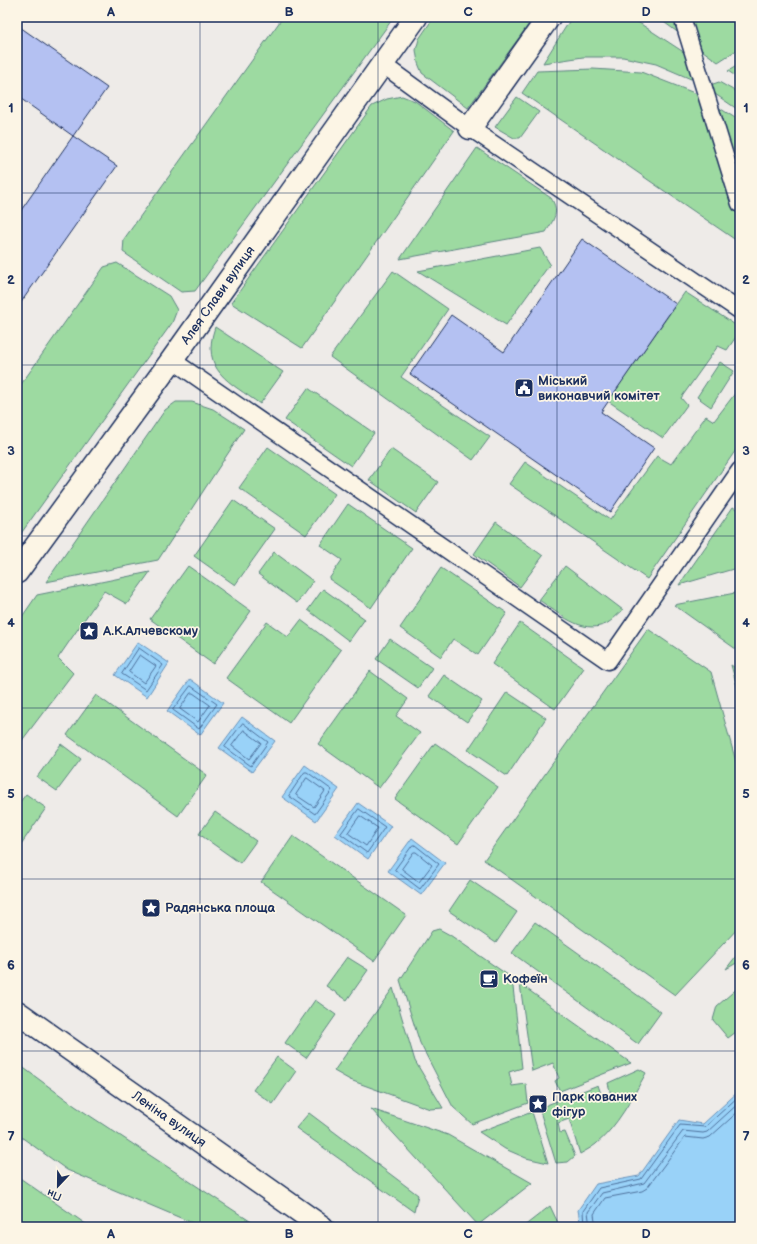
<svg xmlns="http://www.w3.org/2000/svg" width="757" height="1244" font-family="'Balsamiq Sans',sans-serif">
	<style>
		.green { fill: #9ddaa1; stroke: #5c8480 }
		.water { fill: #99d2f8; stroke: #6791ba }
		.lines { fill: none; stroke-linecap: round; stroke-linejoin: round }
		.shore { stroke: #4d709c; stroke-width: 1 }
		.building { fill: #b4c1f2; stroke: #1b2f5e }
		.service-casing { stroke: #1b2f5e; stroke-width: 19 }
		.pedestrian-casing { stroke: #1b2f5e; stroke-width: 25 }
		.minor-casing { stroke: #1b2f5e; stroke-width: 25 }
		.tertiary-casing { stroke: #1b2f5e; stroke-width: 25 }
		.service { stroke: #fcf5e5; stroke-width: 16 }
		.pedestrian { stroke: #fcf5e5; stroke-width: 22 }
		.minor { stroke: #fcf5e5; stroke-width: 22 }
		.tertiary { stroke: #fcf5e5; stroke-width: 22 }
		.grid { fill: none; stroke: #1b2f5e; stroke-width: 1; stroke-opacity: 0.55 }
		.labels { text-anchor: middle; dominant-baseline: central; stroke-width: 3.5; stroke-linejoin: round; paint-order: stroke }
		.street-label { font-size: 13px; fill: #1b2f5e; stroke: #fcf5e5 }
		.poi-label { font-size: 13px; font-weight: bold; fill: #1b2f5e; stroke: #fcf5e5; text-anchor: start }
		.neatline { fill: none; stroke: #1b2f5e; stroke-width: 1.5 }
		.grid-label { font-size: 13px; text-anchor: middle; font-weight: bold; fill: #1b2f5e }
	</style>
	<rect width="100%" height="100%" fill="#eeebe8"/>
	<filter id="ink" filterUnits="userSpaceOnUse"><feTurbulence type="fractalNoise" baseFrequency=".025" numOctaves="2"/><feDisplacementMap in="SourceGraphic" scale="8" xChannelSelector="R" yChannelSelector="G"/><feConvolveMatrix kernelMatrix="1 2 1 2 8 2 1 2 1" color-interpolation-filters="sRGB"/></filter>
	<g filter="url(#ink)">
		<path class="green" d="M283 17H394L195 291 181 292 123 252 124 239Z
			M434 17H534L468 108 422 73 418 63 416 50 419 39Z
			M572 17H630L682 51 707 71 691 79 656 64 623 57H583L543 63Z
			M657 17H740V48L718 62Z
			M740 64V79L728 71Z
			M593 69 641 72 697 94 740 121V243L522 93 537 71Z
			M719 82 740 94V111L715 94 710 85Z
			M402 96 415 101 454 131 302 348 231 303 372 106 387 99Z
			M517 97 539 112 520 138H514L495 127Z
			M477 148 551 198C560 212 554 219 546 232L400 259Z
			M540 248 550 264 506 325 418 271Z
			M117 263 169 296 177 310 172 323 17 539V390L104 267Z
			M393 271 448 309 401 377 490 437 473 460 330 357Z
			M685 292 740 328V331L727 350 718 346 681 398 687 405 663 438 608 401Z
			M215 327 283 372 260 404C230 382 200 371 215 327Z
			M720 362 734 371 711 407 697 397Z
			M740 387V444L647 579 509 484 525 462 610 520 657 456 671 464 706 416 714 421Z
			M308 388 374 433 351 466 285 420Z
			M176 402H192L213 409 244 429 158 560 46 582 165 410Z
			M268 447 335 494 306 535 239 488Z
			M391 449 438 482 416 513 369 480Z
			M233 500 275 529 235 585 194 556Z
			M348 504 412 548 371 608 329 579 342 560 320 545Z
			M733 507 740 511V567L679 585Z
			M496 522 543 556 520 587 474 554Z
			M274 552 313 581 297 603 258 574Z
			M188 566 251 611 213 664 150 619Z
			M565 566 623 610C618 614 612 621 606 624 581 635 559 613 539 600Z
			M441 568 507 613 478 655 453 639 441 657 400 628Z
			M150 572 127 604 104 591 58 658 73 673 17 747V624L37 595Z
			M323 589 365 619 349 641 308 610Z
			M740 592V652L674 605Z
			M301 620 341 650 289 723 226 678 267 622 288 637Z
			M520 623 584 668 555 709 492 664Z
			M648 629 711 672 740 776V926L675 995 484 860Z
			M390 639 432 668 418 688 376 659Z
			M731 665 740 671V697Z
			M370 671 408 699 396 716 420 733 379 788 318 744Z
			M444 675 482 701 467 722 429 696Z
			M507 692 546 718 507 776 468 750Z
			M96 695 207 775 178 816 67 735Z
			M435 743 498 787 458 844 395 799Z
			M61 744 81 759 57 791 37 777Z
			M26 794 46 808 17 850V806Z
			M215 812 256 841 240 863 199 834Z
			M293 836 406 915 374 961 261 882Z
			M470 880 517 912 496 943 449 911Z
			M535 922 661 1012 638 1044 512 953Z
			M439 929 450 935 512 978 522 1068 509 1072 512 1086 526 1084 528 1103 472 1124 453 1107 420 1043 400 980 432 931Z
			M740 951V961L726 969Z
			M347 957 368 970 347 1000 326 986Z
			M520 984 631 1063 560 1091 555 1081 559 1078 553 1063 532 1071Z
			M740 986V1029L728 1038 713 1020 717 1006Z
			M393 988 415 1061 443 1108 430 1109 350 1080 334 1071Z
			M315 1000 336 1015 306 1058 285 1043Z
			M277 1057 296 1071 273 1104 253 1090Z
			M17 1063 75 1106 259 1227H202L67 1170 17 1134Z
			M639 1069 646 1073C632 1098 618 1126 596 1144 591 1148 585 1151 580 1154L569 1119 558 1123 560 1133 565 1132 575 1156 568 1162 556 1163 539 1108 598 1085 602 1097 611 1095 608 1083Z
			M371 1109 448 1135 532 1183 478 1225Z
			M532 1112 548 1163 526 1158 505 1149 479 1132Z
			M309 1113 418 1195 414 1212 296 1128Z
			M17 1176 90 1227H17Z
			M550 1206 560 1227H523Z"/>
		<path class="water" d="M138 642 169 663 147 697 115 675Z
			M190 679 223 703 200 735 167 711Z
			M242 717 275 741 252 772 219 748Z
			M305 765 339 789 316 821 282 797Z
			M358 803 391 826 368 859 335 835Z
			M412 838 445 863 421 895 388 871Z
			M740 1090V1227H581L578 1210 596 1184 639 1176 679 1120 703 1124Z"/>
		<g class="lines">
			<path class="shore" d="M139 648 163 665 146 690 122 674Z
				M140 655 156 666 144 683 129 672Z
				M191 686 217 704 199 729 173 710Z
				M191 693H193L210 705 198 722 180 709Z
				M243 723 268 742 251 766 225 747Z
				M244 730 261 743 249 759 232 746Z
				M305 772H307L332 790 315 814 289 796Z
				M307 778 325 791 314 807 296 795Z
				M359 809 385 827 367 853 341 834Z
				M360 816 378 828 366 846 348 833Z
				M413 845H415L439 864 420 889 395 870Z
				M414 852H416L432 865 419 882 402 869Z
				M584 1227 583 1211 599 1188 641 1179 680 1125 705 1127 740 1095
				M590 1227 588 1212 602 1193 644 1183 683 1131 703 1133 707 1132 740 1102
				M596 1227 594 1214 605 1198 642 1191 647 1188 685 1137 703 1139 710 1137 740 1110"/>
		</g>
		<path class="building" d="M17 25 107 88 73 136 17 96Z
			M73 136 117 166 17 308V216Z
			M582 239 676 304 601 412 654 448 610 512 410 374 451 315 504 352Z"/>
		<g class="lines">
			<defs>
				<path id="service" d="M682 17 740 204
					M382 64 470 128 740 311
					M172 360 608 661 740 470"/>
				<path id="pedestrian" d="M470 128 549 17"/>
				<g id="minor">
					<path id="s1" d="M17 572 172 360 416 17"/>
				</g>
				<g id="tertiary">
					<path id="s2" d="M17 1012 322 1227"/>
				</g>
			</defs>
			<use href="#service" class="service-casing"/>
			<use href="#pedestrian" class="pedestrian-casing"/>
			<use href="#minor" class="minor-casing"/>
			<use href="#tertiary" class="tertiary-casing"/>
			<use href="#service" class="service"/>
			<use href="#pedestrian" class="pedestrian"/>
			<use href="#minor" class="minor"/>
			<use href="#tertiary" class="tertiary"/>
		</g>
	</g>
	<path class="grid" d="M200 17V1227M378 17V1227M557 17V1227M17 193H740M17 365H740M17 536H740M17 708H740M17 879H740M17 1051H740"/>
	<defs>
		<symbol id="civic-square" viewBox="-11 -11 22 22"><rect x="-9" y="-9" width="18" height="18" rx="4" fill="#1b2f5e" stroke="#fcf5e5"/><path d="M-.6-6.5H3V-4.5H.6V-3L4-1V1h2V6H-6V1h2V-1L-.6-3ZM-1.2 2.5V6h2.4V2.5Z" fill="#fff"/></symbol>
		<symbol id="sight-square" viewBox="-11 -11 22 22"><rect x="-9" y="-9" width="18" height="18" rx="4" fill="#1b2f5e" stroke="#fcf5e5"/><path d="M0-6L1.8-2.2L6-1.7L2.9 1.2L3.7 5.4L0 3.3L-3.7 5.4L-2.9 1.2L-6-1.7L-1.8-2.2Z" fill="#fff"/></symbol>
		<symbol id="cafe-square" viewBox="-11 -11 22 22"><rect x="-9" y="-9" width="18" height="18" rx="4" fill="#1b2f5e" stroke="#fcf5e5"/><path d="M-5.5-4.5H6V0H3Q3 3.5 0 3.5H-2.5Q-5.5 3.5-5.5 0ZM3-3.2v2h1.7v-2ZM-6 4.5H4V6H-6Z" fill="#fff"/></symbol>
	</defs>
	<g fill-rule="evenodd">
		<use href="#civic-square" x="513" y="377" width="22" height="22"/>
		<use href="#sight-square" x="78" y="620" width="22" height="22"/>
		<use href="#sight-square" x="140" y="897" width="22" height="22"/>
		<use href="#cafe-square" x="478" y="968" width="22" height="22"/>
		<use href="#sight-square" x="527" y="1093" width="22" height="22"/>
	</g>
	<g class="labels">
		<g class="street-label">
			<text stroke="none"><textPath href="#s1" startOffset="342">Алея Слави вулиця</textPath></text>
			<text stroke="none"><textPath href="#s2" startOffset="186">Леніна вулиця</textPath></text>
		</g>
		<g class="poi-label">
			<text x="538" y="381">Міський<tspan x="538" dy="15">виконавчий комітет</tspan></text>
			<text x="103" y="631">А.К.Алчевскому</text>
			<text x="165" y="908">Радянська площа</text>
			<text x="503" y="979">Кофеїн</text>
			<text x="552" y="1097">Парк кованих<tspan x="552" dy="15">фігур</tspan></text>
		</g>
	</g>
	<rect width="757" height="1244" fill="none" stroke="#fcf5e5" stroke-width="44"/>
	<g transform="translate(58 1186) rotate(202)" stroke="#fcf5e5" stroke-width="3" paint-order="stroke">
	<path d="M0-3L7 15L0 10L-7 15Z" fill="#1b2f5e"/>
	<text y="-6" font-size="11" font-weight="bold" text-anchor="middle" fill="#1b2f5e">Пн</text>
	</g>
	<rect x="22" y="22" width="713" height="1200" class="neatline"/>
	<g class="grid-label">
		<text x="111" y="16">A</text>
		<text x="289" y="16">B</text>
		<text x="468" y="16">C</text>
		<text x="646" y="16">D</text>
		<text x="11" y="112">1</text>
		<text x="746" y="112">1</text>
		<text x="11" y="284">2</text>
		<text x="746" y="284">2</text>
		<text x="11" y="455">3</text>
		<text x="746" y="455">3</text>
		<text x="11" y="627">4</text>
		<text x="746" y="627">4</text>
		<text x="11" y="798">5</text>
		<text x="746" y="798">5</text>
		<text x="11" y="969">6</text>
		<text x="746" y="969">6</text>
		<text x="11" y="1141">7</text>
		<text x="746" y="1141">7</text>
		<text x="111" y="1238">A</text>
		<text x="289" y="1238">B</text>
		<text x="468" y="1238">C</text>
		<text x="646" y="1238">D</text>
	</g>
</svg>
